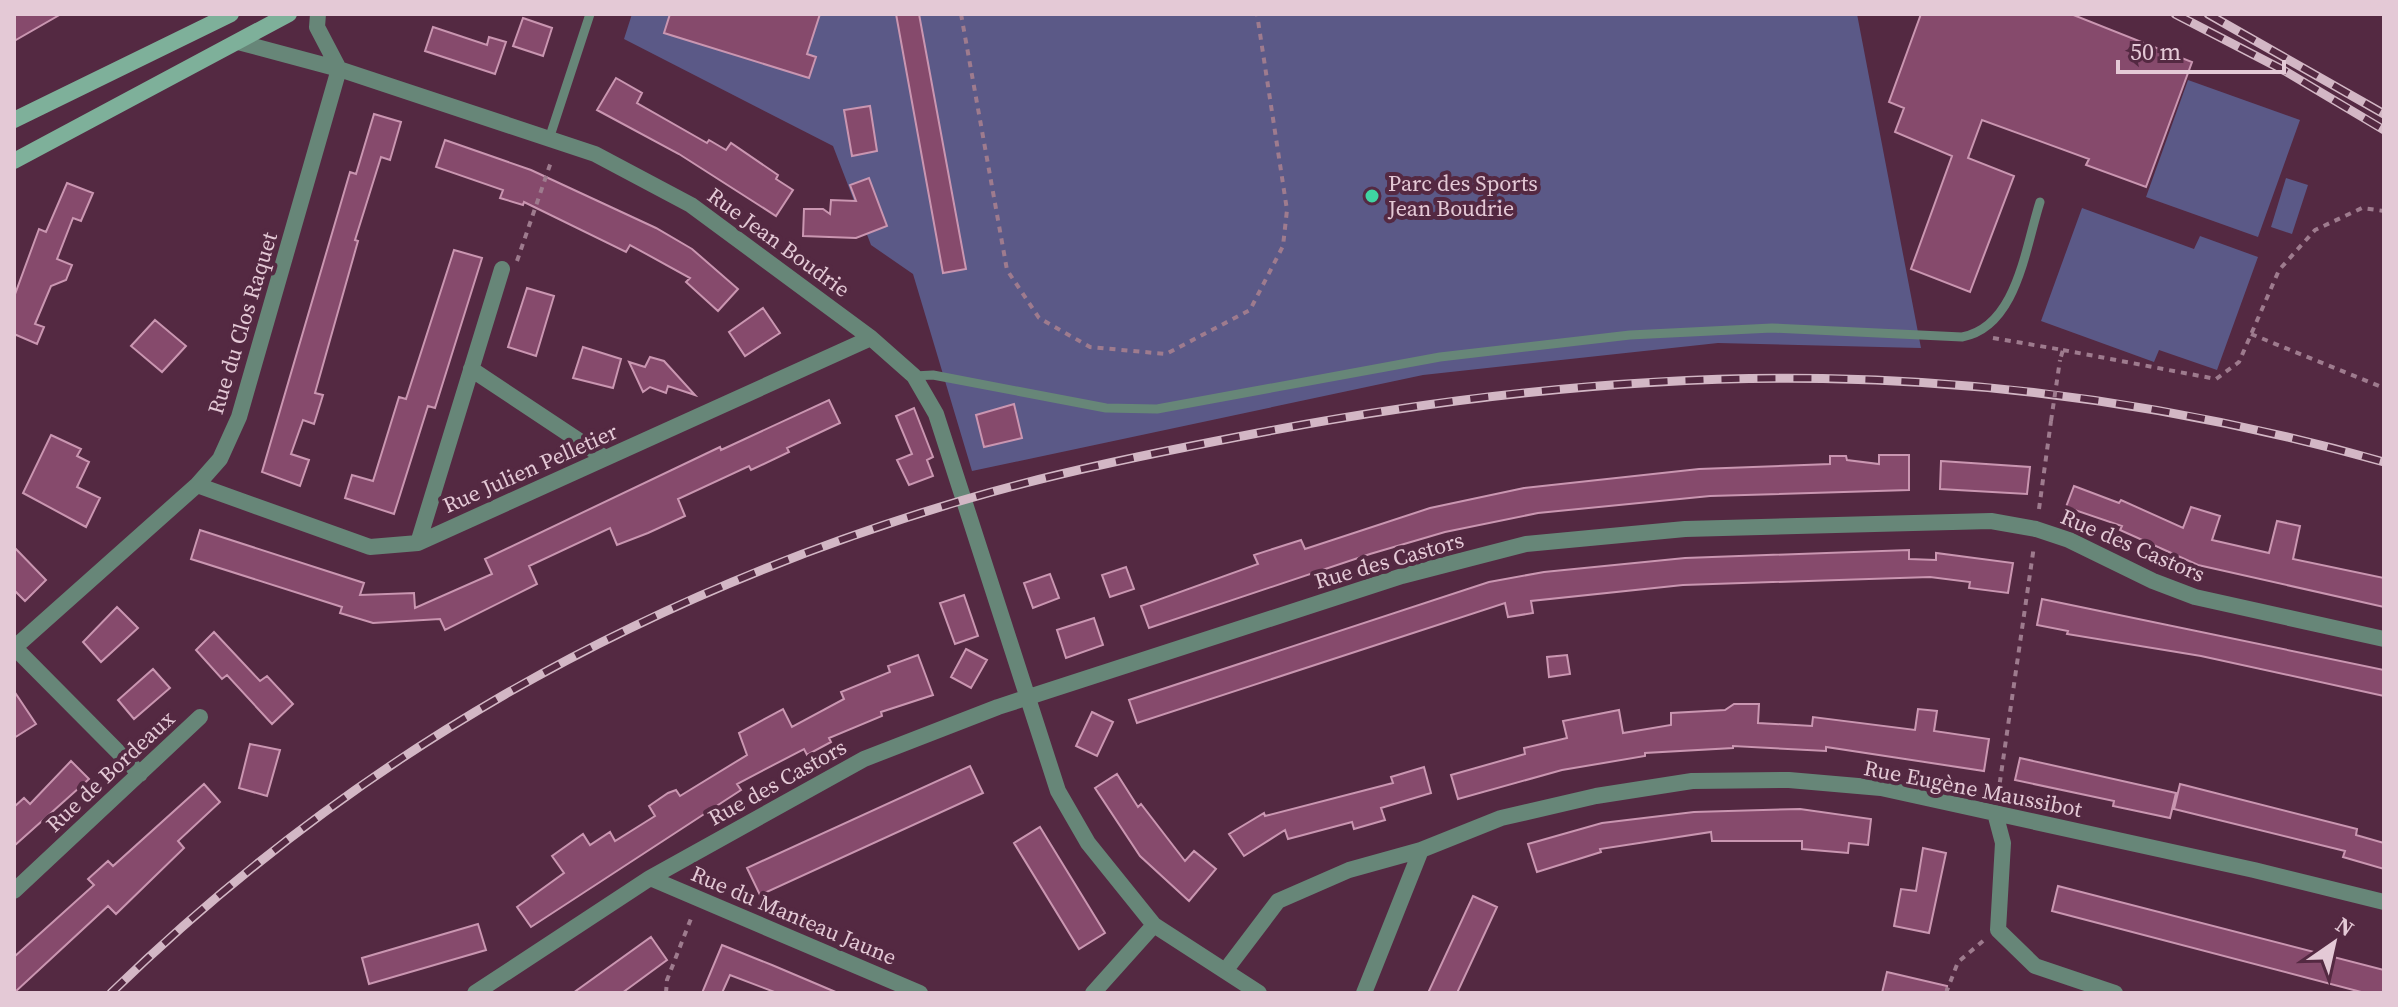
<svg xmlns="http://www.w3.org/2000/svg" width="2398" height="1007" font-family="'Source Serif 4',serif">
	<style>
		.green { fill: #5b5987 }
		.building { fill: #864a6c; stroke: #ca96b1; stroke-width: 2 }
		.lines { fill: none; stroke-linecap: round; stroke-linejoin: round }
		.path { stroke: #9e7b8e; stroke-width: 4; stroke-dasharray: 6 6; stroke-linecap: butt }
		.lane { stroke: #678678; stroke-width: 9 }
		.street { stroke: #678678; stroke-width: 16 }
		.secondary { stroke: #7eb09a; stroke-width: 16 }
		.rail-casing { stroke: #d3b7c5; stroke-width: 9 }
		.rail { stroke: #542942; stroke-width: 6; stroke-dasharray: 18; stroke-linecap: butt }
		.path-bridge { stroke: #9e7b8e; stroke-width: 4; stroke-dasharray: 6 6; stroke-linecap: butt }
		.poi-dot { fill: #3fd4a2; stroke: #542942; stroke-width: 3 }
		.labels { text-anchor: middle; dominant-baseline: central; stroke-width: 8; stroke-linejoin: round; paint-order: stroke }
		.poi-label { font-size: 22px; fill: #e4c9d6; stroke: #542942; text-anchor: start }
		.street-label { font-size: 22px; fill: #e4c9d6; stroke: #542942 }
	</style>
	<rect width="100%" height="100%" fill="#542942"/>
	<path class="green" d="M632 14H1857L1921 348 1718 343 1423 375 972 471 913 274 871 245 833 146 624 39Z
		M2188 80 2300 120 2258 237 2146 197Z
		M2286 178 2308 185 2292 234 2271 227Z
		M2082 208 2194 249 2200 236 2258 257 2217 370 2159 350 2154 362 2041 321Z"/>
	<path class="building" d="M14 14H61L14 41Z
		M670 14H820L807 54 816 57 809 78 664 33Z
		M896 14H919L966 269 943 273Z
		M1921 14H2071L2192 62 2146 187 2086 165 2089 159 1982 120 1968 158 2014 176 1970 292 1911 269 1952 156 1895 132 1904 108 1889 102Z
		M523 18 552 28 543 56 513 46Z
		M433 27 487 45 489 37 506 42 495 74 425 51Z
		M616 78 642 93 637 103 707 143 709 140 726 150 731 143 778 175 776 179 793 190 776 216 679 154 597 110Z
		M870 106 877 151 852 156 844 110Z
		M374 114 401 122 390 160 381 157 355 240 358 241 315 393 323 395 314 424 303 420 291 454 309 460 300 486 262 472 350 172 356 174Z
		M445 140 531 170 656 228 692 249 738 289 718 311 686 282 690 278 630 245 626 252 524 202 523 205 500 198 503 190 436 167Z
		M869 178 887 226 856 238 803 236 804 209H823L830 214 831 200 856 201 850 185Z
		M67 183 93 193 81 221 73 218 57 259 72 265 66 280 51 286 35 324 44 327 37 344 14 334V297L39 229 46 232Z
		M454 250 482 258 435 408 428 406 394 514 345 498 352 475 373 481 399 397 406 399Z
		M527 288 554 296 536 356 508 347Z
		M763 308 780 333 745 356 729 332Z
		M155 320 186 346 162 372 131 346Z
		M583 347 621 359 613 388 573 378Z
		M650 357 664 361 695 395 668 386 666 393 650 387 643 392 629 362 645 367Z
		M829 400 840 423 787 448 789 452 751 470 749 466 678 499 685 516 648 533 617 545 610 528 529 566 537 584 445 630 440 619 373 623 340 613 342 607 191 559 200 530 364 583 360 595 414 593 415 608 492 574 485 559 720 447 721 450Z
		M1014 404 1022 438 984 447 976 415Z
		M914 408 933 457 927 460 933 476 909 485 897 460 912 454 896 416Z
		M51 435 81 449 77 456 89 462 77 487 100 498 86 527 23 493Z
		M1879 455H1909V490L1710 496 1538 513 1445 532 1370 554 1149 628 1141 606 1258 564 1254 555 1301 540 1305 549 1430 508 1524 488 1699 469 1830 464V456H1846L1847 460 1879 464Z
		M1941 461 2030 467 2027 494 1940 489Z
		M2074 486 2119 503 2121 500 2183 528 2191 507 2220 516 2212 540 2269 553 2277 521 2300 526 2293 559 2384 578V607L2198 565 2120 530 2122 526 2066 507Z
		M14 547 46 580 25 601 14 590Z
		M1909 550V559L1936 560V553L2013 563 2008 593 1969 588 1970 582 1930 577 1683 585 1531 601 1533 613 1508 617 1505 603 1137 723 1129 700 1489 582 1544 572 1685 558Z
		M1126 567 1134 589 1110 597 1102 575Z
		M1050 574 1059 598 1033 608 1024 583Z
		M964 595 978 636 955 644 940 603Z
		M2042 599 2384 670V696L2201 656 2067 634 2068 631 2037 625Z
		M117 607 138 628 101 662 83 642Z
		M1094 618 1103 645 1066 658 1057 630Z
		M214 632 260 681 267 676 293 704 272 724 227 675 222 679 196 650Z
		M966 649 987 660 971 688 951 677Z
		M918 655 933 695 881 712 882 716 829 738 831 742 807 755 804 749 737 784 741 790 531 927 517 907 564 873 552 856 583 834 590 845 610 832 615 841 655 816 649 806 668 793 676 790 680 796 747 755 739 733 783 709 792 727 844 699 841 692 890 672 888 666Z
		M1567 655 1570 674 1549 677 1547 657Z
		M153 669 170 688 134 719 118 700Z
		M14 691 36 724 14 738Z
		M1734 704H1759L1758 723 1812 726 1813 717 1915 730 1918 709 1937 711 1934 731 1989 739 1984 771 1826 747V751L1733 746V748L1645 753V756L1562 770 1458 799 1451 775 1525 754 1524 748 1567 738 1563 721 1619 710 1623 733 1671 725V713L1725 710Z
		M1092 712 1113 722 1097 756 1076 746Z
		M250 744 280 750 267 796 239 788Z
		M2020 758 2176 793 2170 818 2113 806 2114 801 2015 780Z
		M71 761 89 779 14 846V807L24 798 30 804Z
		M970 766 983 793 760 895 747 868Z
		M1424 767 1431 793 1381 808 1385 820 1354 829 1352 822 1288 839 1285 830 1244 856 1229 834 1264 813 1265 816 1393 783 1391 777Z
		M1117 774 1138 807 1141 804 1185 861 1194 851 1216 869 1189 901 1140 856 1095 788Z
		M204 784 220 802 178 841 184 848 116 914 108 906 14 993V957L94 885 88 879 108 861 113 866Z
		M2180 784 2357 829 2356 835 2384 843V869L2343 857 2345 851 2174 809Z
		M1800 809 1871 819 1868 845 1849 843 1848 853 1802 849V841H1712L1711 832 1600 849 1601 852 1537 872 1528 844 1602 823 1694 812Z
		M1040 827 1105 933 1079 949 1014 843Z
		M1923 848 1946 853 1929 933 1894 926 1901 889 1916 891Z
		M2058 886 2384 970V993H2365L2052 911Z
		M1473 896 1497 907 1457 993H1428Z
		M478 924 486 950 369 984 362 958Z
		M651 937 667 960 622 993H573Z
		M722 945 772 965 838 993H777L730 975 722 993H702Z
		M1887 972 1947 986 1946 993H1882Z"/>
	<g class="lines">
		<path class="path" d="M961 14 1007 270 1039 318 1090 347 1166 354 1250 310 1283 246 1287 210 1257 14
			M517 261 552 159
			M2251 334 2384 388
			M1993 338 2063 350 2060 360
			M2063 350 2216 379 2239 362 2279 270 2315 230 2362 208 2384 211
			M2039 509 2051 421
			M1998 795 2034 546
			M666 993 667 980 692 916
			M1946 993 1958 962 1983 941"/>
		<path class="lane" d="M549 139 590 14
			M914 376 933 375 1106 408 1157 409 1440 357 1630 335 1772 328 1962 337C2017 327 2025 248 2040 202"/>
		<path class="street" d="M318 14 317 27 339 69 595 154 691 205 871 338 914 376 936 414 1058 791 1088 843 1154 925 1259 993
			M471 369 605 458
			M197 485 370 547 418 543 871 338
			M418 543 502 269
			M14 647 140 774
			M14 648 197 485 220 459 239 417 339 69 238 42
			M1995 813 2003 843 1998 930 2035 966 2115 993
			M650 878 920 993
			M14 891 200 717
			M1225 971 1278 901 1349 870 1421 850
			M475 993 650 878 864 759 998 707 1402 576 1526 544 1685 529 1991 521 2036 529 2069 540 2153 581 2195 597 2384 639
			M1093 993 1154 925
			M1364 993 1421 850 1501 818 1596 796 1692 781 1789 780 1881 788 2254 870 2384 902"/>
		<path class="secondary" d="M14 120 231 14
			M14 161 289 14"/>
		<defs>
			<path id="rail" d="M2175 14 2285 71 2384 130
				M2208 14 2384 114
				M111 993C355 756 634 598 960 501 1057 472 1159 452 1258 433 1651 358 1996 353 2384 462"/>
		</defs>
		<use href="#rail" class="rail-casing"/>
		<use href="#rail" class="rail"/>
		<path class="path-bridge" d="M2051 421 2060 360"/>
	</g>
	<circle class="poi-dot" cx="1372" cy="196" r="8"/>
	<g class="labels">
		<g class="poi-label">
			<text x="1388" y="183">Parc des Sports<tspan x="1388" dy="25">Jean Boudrie</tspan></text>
		</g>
		<g class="street-label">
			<text transform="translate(779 242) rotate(36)">Rue Jean Boudrie</text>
			<text transform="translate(242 323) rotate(-73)">Rue du Clos Raquet</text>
			<text transform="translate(530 468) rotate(-24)">Rue Julien Pelletier</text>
			<text transform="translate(2133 545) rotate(23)">Rue des Castors</text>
			<text transform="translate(1389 560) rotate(-16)">Rue des Castors</text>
			<text transform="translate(110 771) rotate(-43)">Rue de Bordeaux</text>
			<text transform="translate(777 782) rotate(-29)">Rue des Castors</text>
			<text transform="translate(1973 788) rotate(11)">Rue Eugène Maussibot</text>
			<text transform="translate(794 915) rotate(23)">Rue du Manteau Jaune</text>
		</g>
	</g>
	<rect width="2398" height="1007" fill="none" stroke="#e4c9d6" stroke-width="32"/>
	<g transform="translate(2334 943) rotate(34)" stroke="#542942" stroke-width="6" paint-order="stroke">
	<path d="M0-6L14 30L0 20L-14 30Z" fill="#e4c9d6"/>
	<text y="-12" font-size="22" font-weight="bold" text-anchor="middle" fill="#e4c9d6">N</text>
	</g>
	<path d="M2118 60v12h166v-12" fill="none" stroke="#e4c9d6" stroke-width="4"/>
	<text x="2130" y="60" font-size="24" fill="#e4c9d6" stroke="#542942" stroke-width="6" paint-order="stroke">50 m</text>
</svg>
